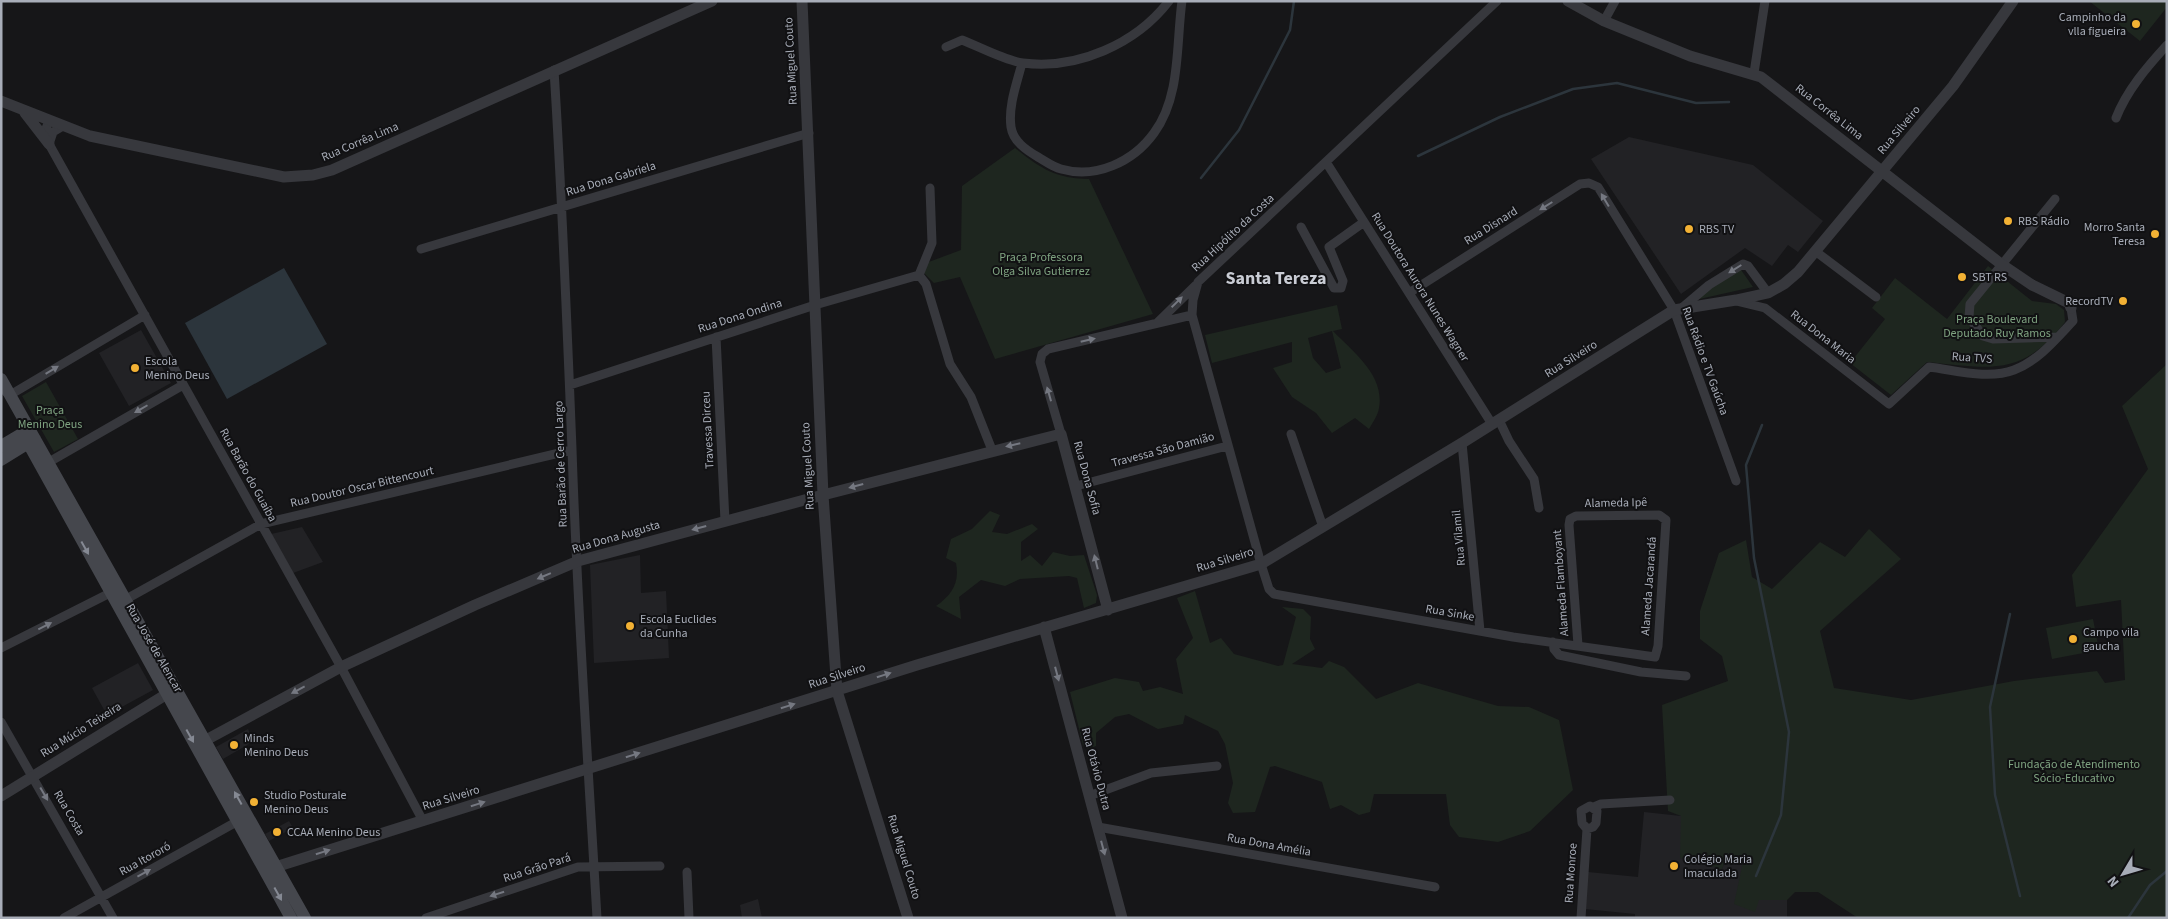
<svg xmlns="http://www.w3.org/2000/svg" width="2168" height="919" font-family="'Source Sans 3',sans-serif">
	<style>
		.built { fill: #222225 }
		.green { fill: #1e261f; fill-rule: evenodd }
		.water { fill: #2c353c }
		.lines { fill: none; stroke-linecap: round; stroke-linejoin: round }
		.stream { stroke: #2c353c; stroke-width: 2.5 }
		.minor { stroke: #37383d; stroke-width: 9 }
		.tertiary { stroke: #37383d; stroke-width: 11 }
		.secondary { stroke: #45474d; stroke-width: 12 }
		.oneway { fill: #757881 }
		.oneway2 { fill: #858993 }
		.poi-dot { fill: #f2b134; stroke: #111113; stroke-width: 2 }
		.labels { text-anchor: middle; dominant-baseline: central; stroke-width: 4; stroke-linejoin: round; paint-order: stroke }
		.poi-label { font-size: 12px; fill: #a8adb8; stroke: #111113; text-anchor: start }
		.street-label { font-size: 12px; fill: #a8adb8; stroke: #111113 }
		.park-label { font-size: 12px; fill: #7fa381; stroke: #111113 }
		.district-label { font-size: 18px; font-weight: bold; fill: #c9ccd4; stroke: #111113 }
	</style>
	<rect width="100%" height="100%" fill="#161618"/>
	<path class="built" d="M1629 137 1753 165 1823 221 1798 252 1788 245 1772 266 1745 248 1681 294 1591 159Z
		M141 330 171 383 129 406 99 353Z
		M302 527 323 562 293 573 271 534Z
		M640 555 641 593 666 591 669 658 594 663 590 565Z
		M138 663 153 690 107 715 92 688Z
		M248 729 254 741 223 759 216 747Z
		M1644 812 1681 816 1722 869 1726 858 1743 862 1758 900H1787V918H1635V914L1585 909 1588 872 1638 877Z
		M289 821 293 828 269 841 265 834Z
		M758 899 762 918H742L740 905Z"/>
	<path class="green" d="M2089 1H2167V7L2140 41Z
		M1015 148C1040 168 1056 179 1089 179L1153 314 995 359 960 277 934 283 923 272 926 263 961 250 962 186Z
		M1988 266 2032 301 2056 304 2064 310 2065 322C2022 378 1989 368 1927 362L1891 395 1850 363 1885 319 1872 308 1895 278 1947 319Z
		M1739 267 1753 287 1695 300Z
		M1337 305 1342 329 1333 331C1353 352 1385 375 1379 408 1378 415 1373 422 1369 429L1355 418 1332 433 1316 413 1292 397 1273 368 1292 362V342L1212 363 1205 335ZM1332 331 1341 368 1326 373 1313 358 1308 338Z
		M2167 364V918H1858L1818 892H1795L1787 900H1759L1755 912 1734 904 1743 862 1726 858 1722 869 1680 858 1681 816 1668 811 1662 705 1728 681 1722 656 1700 639V611L1719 553 1746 540 1752 577 1772 589 1820 542 1845 557 1869 529 1901 559 1820 631 1834 688 1911 700 2014 681 2097 671 2105 683 2125 680 2121 600 2076 607 2072 575 2148 469 2122 406Z
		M46 382 78 439 54 452 22 396Z
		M990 511 1000 515 992 532 1007 534 1032 524 1038 529 1021 542V561L1030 555 1042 566 1053 552 1070 556 1084 555 1097 595 1096 603 1084 608 1077 578 1069 576 1020 579 1005 586 981 580 959 597 961 619 936 606C951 595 960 584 956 563L946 558 951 539 972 529Z
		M1195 591 1210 643 1221 638 1234 654 1278 666 1283 665 1296 617 1282 607 1303 609 1311 617 1310 639 1315 649 1292 664 1322 668 1329 661 1344 667 1376 699 1418 683 1498 706 1529 707 1559 720 1573 790 1530 831 1498 842 1459 837 1450 825 1446 794H1374L1370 812 1359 815 1341 805 1330 809 1322 782 1275 766 1270 767 1255 812 1233 813 1228 803 1233 783 1225 744 1218 731 1185 715 1183 724 1158 729 1129 714 1115 717 1096 733V746L1088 749 1083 745 1070 692 1115 678 1139 682 1143 691 1160 687 1183 694 1176 659 1193 638 1177 598Z
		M2093 619 2099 650 2052 659 2046 628Z"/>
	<path class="water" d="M284 268 327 344 227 399 185 323Z"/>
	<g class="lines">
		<path class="stream" d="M1418 156 1500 117 1573 89 1617 83 1696 103 1729 102
			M1201 178 1239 130 1290 30 1294 1
			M2010 614 1990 707 1995 795 2020 896
			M1756 876 1781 815 1789 732 1754 558 1746 465 1762 425
			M2128 918 2150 885 2167 871"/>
		<path class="minor" d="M1497 1 1198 282 1193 300 1192 315 1261 564 1269 589 1274 594 1513 637 1655 657 1658 646 1666 520 1659 515 1576 516 1570 519 1569 525 1578 645
			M1604 21 1615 1
			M946 47 962 40C980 47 1006 61 1023 63 1077 70 1136 44 1169 1
			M1022 63C1017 83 1008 106 1011 127 1013 141 1026 150 1038 157 1045 161 1053 167 1061 169 1096 179 1133 162 1154 133 1181 97 1176 44 1182 1
			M554 70C562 196 567 322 572 449 577 605 588 762 597 918
			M1754 73 1765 1
			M2116 118C2127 90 2147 67 2167 45
			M49 121 45 131 49 144 341 667 423 821
			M49 144 53 132 63 126
			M1326 162 1492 424
			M2055 199 1970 304 1969 317 1983 336 1993 339 2057 337
			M1301 227 1334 288H1341L1343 281 1329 247 1364 222
			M421 249 809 133
			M1815 251 1876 297
			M919 275 926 284 950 364 971 397 992 450
			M919 275 932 243 930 188
			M1409 293 1580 184 1589 183 1598 187 1674 310 1736 481
			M1736 301 1765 308 1889 404 1929 367C1955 370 1988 380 2014 370 2038 361 2056 339 2073 321L2071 308
			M1683 307 1709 285 1743 264 1748 266 1768 293
			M1157 323 1196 285
			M716 337 725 521
			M570 385 815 305 919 275
			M6 392 10 395 145 315
			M1499 420 1509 441 1534 479 1539 508
			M1061 434 1040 362 1042 354 1048 349 1192 315
			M1291 434 1323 527
			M1462 443 1480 631
			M49 462 183 385
			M1076 486 1227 446
			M121 602 261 524 572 450
			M1553 642 1554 649 1559 655 1641 672 1686 676
			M1 648 110 593
			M1 722 113 918
			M1089 796 1151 773 1217 766
			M1594 807 1601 804 1670 800
			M1098 827 1435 887
			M687 872 689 918
			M64 918 238 821
			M426 918 578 867 660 866
			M1581 918 1587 829 1582 823 1581 811 1590 806 1597 811 1596 823 1593 827 1587 829"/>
		<path class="tertiary" d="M802 1 823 495 837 691 908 918
			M1568 1 1604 21 1690 56 1761 77 2001 264 2032 285 2069 303 2071 308
			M1 101 90 136 284 177 313 175 332 170 712 1
			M25 113 49 144
			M1044 627 1122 918
			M206 740 341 667 475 605 578 561 823 495 1061 434 1108 610
			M1 796 175 689
			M269 869 917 665 1261 564 1462 443 1674 310 1736 300 1768 293 1784 284 1798 272 1953 86 2013 1"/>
		<path class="secondary" d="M1 379 305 918
			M27 441 291 918
			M1 446 30 429
			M1 460 35 439"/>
	</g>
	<defs><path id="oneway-solid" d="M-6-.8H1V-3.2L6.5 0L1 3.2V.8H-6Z" transform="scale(1.25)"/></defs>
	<g class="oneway">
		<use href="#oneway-solid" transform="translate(1605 200) rotate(-121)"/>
		<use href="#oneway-solid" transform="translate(1546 206) rotate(148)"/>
		<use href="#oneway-solid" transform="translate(1735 269) rotate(148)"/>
		<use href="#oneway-solid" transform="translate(1177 302) rotate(-44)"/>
		<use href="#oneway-solid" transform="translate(1088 340) rotate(-13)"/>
		<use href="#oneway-solid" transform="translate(52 370) rotate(-31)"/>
		<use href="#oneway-solid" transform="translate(1049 394) rotate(-106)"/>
		<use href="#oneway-solid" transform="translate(141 409) rotate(150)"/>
		<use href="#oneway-solid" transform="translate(1013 445) rotate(167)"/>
		<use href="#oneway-solid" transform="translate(856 486) rotate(165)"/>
		<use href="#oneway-solid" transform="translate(699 528) rotate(165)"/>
		<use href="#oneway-solid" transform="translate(1096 562) rotate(-104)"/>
		<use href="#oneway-solid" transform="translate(544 576) rotate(157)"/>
		<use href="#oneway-solid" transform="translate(45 626) rotate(-27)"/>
		<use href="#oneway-solid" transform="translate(1057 674) rotate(75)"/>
		<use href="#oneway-solid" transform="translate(884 675) rotate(-18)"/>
		<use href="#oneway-solid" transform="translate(298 690) rotate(152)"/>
		<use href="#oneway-solid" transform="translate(788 706) rotate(-17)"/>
		<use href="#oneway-solid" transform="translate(633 755) rotate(-17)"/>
		<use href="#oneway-solid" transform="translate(44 794) rotate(60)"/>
		<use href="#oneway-solid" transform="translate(478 804) rotate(-17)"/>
		<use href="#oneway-solid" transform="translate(1103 848) rotate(75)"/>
		<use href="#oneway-solid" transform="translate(323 852) rotate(-17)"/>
		<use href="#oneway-solid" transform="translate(144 873) rotate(-29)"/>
		<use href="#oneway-solid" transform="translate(497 894) rotate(162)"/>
	</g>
	<g class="oneway2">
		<use href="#oneway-solid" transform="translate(85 548) rotate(61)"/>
		<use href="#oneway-solid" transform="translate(190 736) rotate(61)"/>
		<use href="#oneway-solid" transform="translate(238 798) rotate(-119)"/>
		<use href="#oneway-solid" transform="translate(278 894) rotate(61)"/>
	</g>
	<g class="poi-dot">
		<circle cx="2136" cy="24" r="5"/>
		<circle cx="2008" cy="221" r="5"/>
		<circle cx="1689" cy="229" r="5"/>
		<circle cx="2155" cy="234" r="5"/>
		<circle cx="1962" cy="277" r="5"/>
		<circle cx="2123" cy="301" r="5"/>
		<circle cx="135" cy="368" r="5"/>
		<circle cx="630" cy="626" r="5"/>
		<circle cx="2073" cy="639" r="5"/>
		<circle cx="234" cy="745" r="5"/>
		<circle cx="254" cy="802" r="5"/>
		<circle cx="277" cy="832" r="5"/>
		<circle cx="1674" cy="866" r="5"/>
	</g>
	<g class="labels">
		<g class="poi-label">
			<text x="2126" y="17" text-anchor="end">Campinho da<tspan x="2126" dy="14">vlla figueira</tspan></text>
			<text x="2018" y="221">RBS Rádio</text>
			<text x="2145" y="227" text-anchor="end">Morro Santa<tspan x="2145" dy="14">Teresa</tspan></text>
			<text x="1699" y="229">RBS TV</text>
			<text x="1972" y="277">SBT RS</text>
			<text x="2113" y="301" text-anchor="end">RecordTV</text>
			<text x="145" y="361">Escola<tspan x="145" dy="14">Menino Deus</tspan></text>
			<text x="640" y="619">Escola Euclides<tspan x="640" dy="14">da Cunha</tspan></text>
			<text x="2083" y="632">Campo vila<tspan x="2083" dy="14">gaucha</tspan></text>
			<text x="244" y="738">Minds<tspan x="244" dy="14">Menino Deus</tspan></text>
			<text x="264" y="795">Studio Posturale<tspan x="264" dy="14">Menino Deus</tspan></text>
			<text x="287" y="832">CCAA Menino Deus</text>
			<text x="1684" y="859">Colégio Maria<tspan x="1684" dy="14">Imaculada</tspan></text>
		</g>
		<g class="street-label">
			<text transform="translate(791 61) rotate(-93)">Rua Miguel Couto</text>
			<text transform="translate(1829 112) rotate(38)">Rua Corrêa Lima</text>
			<text transform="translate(1899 130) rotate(-50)">Rua Silveiro</text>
			<text transform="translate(360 142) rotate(-23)">Rua Corrêa Lima</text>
			<text transform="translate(611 179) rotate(-17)">Rua Dona Gabriela</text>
			<text transform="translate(1491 226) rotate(-32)">Rua Disnard</text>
			<text transform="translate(1233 233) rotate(-43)">Rua Hipólito da Costa</text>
			<text transform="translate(1420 287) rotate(58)">Rua Doutora Aurora Nunes Wagner</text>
			<text transform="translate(740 316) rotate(-18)">Rua Dona Ondina</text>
			<text transform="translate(1823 337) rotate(38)">Rua Dona Maria</text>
			<text transform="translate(1972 358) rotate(4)">Rua TVS</text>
			<text transform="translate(1571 359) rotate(-32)">Rua Silveiro</text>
			<text transform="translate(1705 361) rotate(70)">Rua Rádio e TV Gaúcha</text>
			<text transform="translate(708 430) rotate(-93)">Travessa Dirceu</text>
			<text transform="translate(1163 450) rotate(-15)">Travessa São Damião</text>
			<text transform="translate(561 464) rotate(-92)">Rua Barão de Cerro Largo</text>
			<text transform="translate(808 466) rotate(-93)">Rua Miguel Couto</text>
			<text transform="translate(248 475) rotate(61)">Rua Barão do Guaíba</text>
			<text transform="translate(1087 478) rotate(75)">Rua Dona Sofia</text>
			<text transform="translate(362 487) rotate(-13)">Rua Doutor Oscar Bittencourt</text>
			<text transform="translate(1616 503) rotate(-1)">Alameda Ipê</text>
			<text transform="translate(616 537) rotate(-16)">Rua Dona Augusta</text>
			<text transform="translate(1459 538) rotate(-95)">Rua Vilamil</text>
			<text transform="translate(1225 560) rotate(-17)">Rua Silveiro</text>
			<text transform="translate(1561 583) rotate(-94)">Alameda Flamboyant</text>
			<text transform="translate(1649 586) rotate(-86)">Alameda Jacarandá</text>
			<text transform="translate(1450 613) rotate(10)">Rua Sinke</text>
			<text transform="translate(154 648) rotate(60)">Rua José de Alencar</text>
			<text transform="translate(837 676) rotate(-18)">Rua Silveiro</text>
			<text transform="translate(81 730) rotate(-32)">Rua Múcio Teixeira</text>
			<text transform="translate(1096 769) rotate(75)">Rua Otávio Dutra</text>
			<text transform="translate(451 798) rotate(-17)">Rua Silveiro</text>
			<text transform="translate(69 813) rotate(60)">Rua Costa</text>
			<text transform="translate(1269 845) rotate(10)">Rua Dona Amélia</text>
			<text transform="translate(904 857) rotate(73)">Rua Miguel Couto</text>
			<text transform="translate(145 859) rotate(-29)">Rua Itororó</text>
			<text transform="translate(537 868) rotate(-18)">Rua Grão Pará</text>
			<text transform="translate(1571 873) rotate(-86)">Rua Monroe</text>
		</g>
		<g class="park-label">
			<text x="1041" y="257">Praça Professora<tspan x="1041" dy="14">Olga Silva Gutierrez</tspan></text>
			<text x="1997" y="319">Praça Boulevard<tspan x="1997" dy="14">Deputado Ruy Ramos</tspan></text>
			<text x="50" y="410">Praça<tspan x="50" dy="14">Menino Deus</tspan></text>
			<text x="2074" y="764">Fundação de Atendimento<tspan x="2074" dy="14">Sócio-Educativo</tspan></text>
		</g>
		<g class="district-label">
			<text x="1276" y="278">Santa Tereza</text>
		</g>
	</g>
	<rect width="2168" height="919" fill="none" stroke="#a8adb8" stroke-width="5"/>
	<g transform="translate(2123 874) rotate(232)" stroke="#111113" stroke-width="4" paint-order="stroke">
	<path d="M0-4L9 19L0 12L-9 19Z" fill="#a8adb8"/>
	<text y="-8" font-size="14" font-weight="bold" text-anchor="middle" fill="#a8adb8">N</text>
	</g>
</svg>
